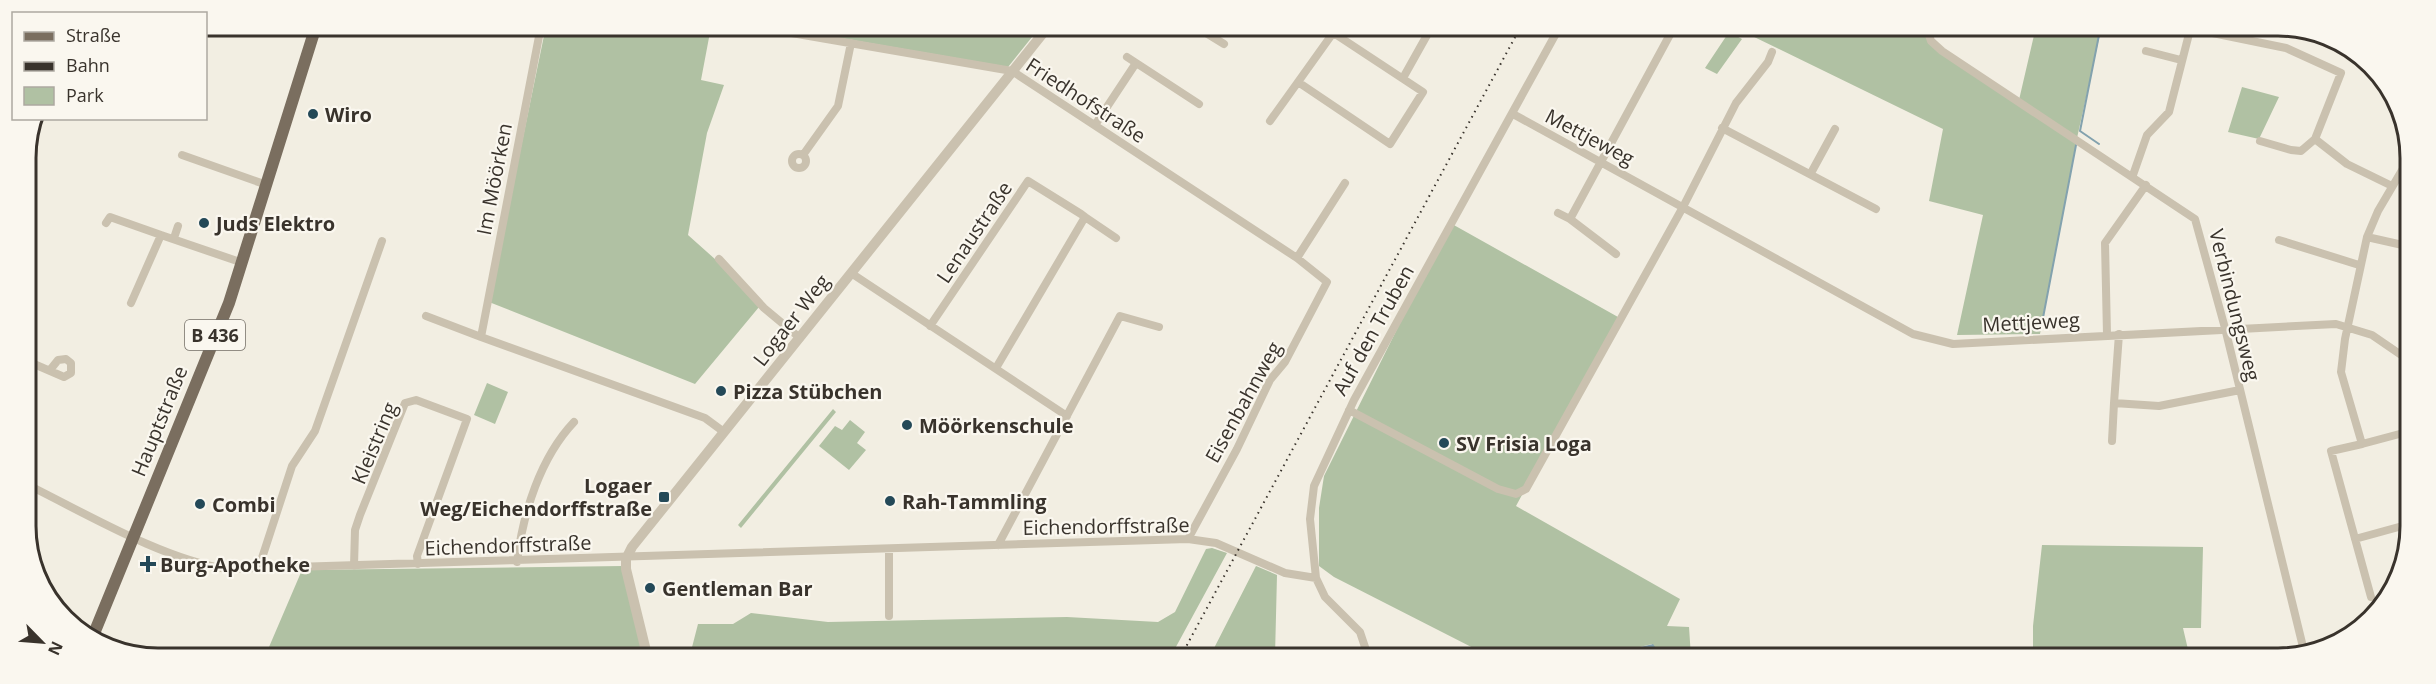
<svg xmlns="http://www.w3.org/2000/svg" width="2436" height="684" font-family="'Open Sans',sans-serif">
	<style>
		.green { fill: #b0c1a3 }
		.water { fill: #83a2ae }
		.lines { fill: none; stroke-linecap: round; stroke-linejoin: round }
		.stream { stroke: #83a2ae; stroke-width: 2 }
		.minor { stroke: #cac1af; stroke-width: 8 }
		.tertiary { stroke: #cac1af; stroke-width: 10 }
		.primary { stroke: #7a6e5f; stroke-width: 12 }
		.rail { stroke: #39332c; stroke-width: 2; stroke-dasharray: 1.5 4.5; stroke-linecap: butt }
		.poi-dot { fill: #244958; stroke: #faf7ef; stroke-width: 2 }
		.labels { text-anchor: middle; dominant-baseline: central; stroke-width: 4.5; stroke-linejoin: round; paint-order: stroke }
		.shield { fill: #faf7ef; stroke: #736e66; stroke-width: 1.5 }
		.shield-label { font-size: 18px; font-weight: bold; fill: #39332c }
		.street-label { font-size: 20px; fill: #39332c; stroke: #faf7ef }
		.poi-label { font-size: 20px; font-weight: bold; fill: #39332c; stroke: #faf7ef; text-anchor: start }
		.rim { fill: none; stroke: #39332c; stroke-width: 3 }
	</style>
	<rect width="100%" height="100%" fill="#f2eee2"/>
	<path class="green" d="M546 26 711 27 701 80 724 85 707 133 688 235 716 260 759 307 695 384 489 302Z
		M794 27H1040L1008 67 794 30Z
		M1751 29H1927L1931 41 2019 100 2035 31 2032 29 2101 30 2077 138 2040 334 1957 335 1983 215 1929 201 1943 129 1748 34Z
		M1729 32 1742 39 1717 74 1705 68Z
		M2242 87 2279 97 2259 139 2228 132Z
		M1452 224 1618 317 1516 506 1680 599 1667 626 1689 627 1691 657H1662L1652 644 1600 657H1491L1334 577 1319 566V508L1324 476 1411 301Z
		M487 383 508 392 495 424 474 415Z
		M833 409 836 412 741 528 738 525Z
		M850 420 865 432 857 443 866 450 849 470 819 446 835 426 842 430Z
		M2042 545 2203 547 2201 628H2183L2190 658H2033V626Z
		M1212 548 1227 553 1171 656 690 655 698 624H733L751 613 828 622 1067 617 1158 622 1175 612 1206 549Z
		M623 566 645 655 266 654 302 570Z
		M1256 566 1277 575 1275 656H1210Z"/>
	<path class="water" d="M1653 644 1662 657H1600Z"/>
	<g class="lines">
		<path class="stream" d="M2099 144 2080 131 2100 30
			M2042 323 2076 145"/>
		<path class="minor" d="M541 26 481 337 705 418 724 432
			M756 27 1012 71 1297 258 1327 282 1285 362 1270 380 1237 449 1188 539
			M1198 28 1224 44
			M1326 28 1423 92 1390 144 1298 82 1333 33
			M1927 29 1931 41 1942 51 2195 219 2225 328 2304 651
			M2198 30 2286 48 2341 73 2315 139 2301 151 2291 150 2260 141
			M2146 51 2181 60
			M1127 57 1199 104
			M1403 78 1431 28
			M1513 114 1913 334 1953 344 2336 324 2372 335 2407 359
			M1270 121 1298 82
			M1095 125 1136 63
			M1722 128 1876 209
			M2315 139 2347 164 2392 186
			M27 146 40 118
			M792 161a7 7 0 1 1 14 0a7 7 0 1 1-14 0Z
			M182 155 267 185
			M803 155 838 106 851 43
			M1811 173 1835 129
			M2133 175 2147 135 2169 112 2190 30
			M1558 213 1570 219
			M1085 217 1116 238
			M106 223 110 217 161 235
			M2367 237 2407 246
			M174 238 178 226
			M2279 240 2359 265
			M1616 254 1570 219 1673 29
			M1297 258 1345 183
			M719 259 764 308 800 338
			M851 273 1067 416
			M27 296V300
			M131 303 161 235 243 263
			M426 316 481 337
			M930 326 1028 181 1081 214 1085 217 996 368
			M2107 334 2105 243 2146 185
			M2119 334 2114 403 2159 406 2240 390
			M27 361 64 377 71 373V363L66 359 58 360 50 370
			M1349 410 1498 489 1516 494 1526 489 1683 207 1736 103 1768 62 1772 52
			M2112 441 2114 403
			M2362 444 2407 432
			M28 485C85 513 164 560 227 569L1188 539 1216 543 1285 573 1316 578
			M2355 539 2406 525
			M998 545 1120 316 1159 327
			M517 562C523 513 540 458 574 422
			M354 566 355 530 360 515 405 403 416 400 467 419 417 556 418 564
			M261 568V561L292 466 315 431 382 241
			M2371 597 2331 451 2362 444 2341 372 2345 339 2367 237 2378 211 2408 160
			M889 616V549
			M1368 656 1360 632 1325 597 1316 578 1310 519 1314 486 1354 400 1559 28"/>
		<path class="tertiary" d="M647 655 626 569V559L632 547 1048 27"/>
		<path class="primary" d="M93 636 229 303 316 26"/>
		<path class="rail" d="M1181 656 1520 28"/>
	</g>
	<g class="poi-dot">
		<circle cx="313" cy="114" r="6"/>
		<circle cx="204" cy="223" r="6"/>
		<circle cx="721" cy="391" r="6"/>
		<circle cx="907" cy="425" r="6"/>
		<circle cx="1444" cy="443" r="6"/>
		<rect x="658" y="491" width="12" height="12" rx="3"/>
		<circle cx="890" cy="501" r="6"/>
		<circle cx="200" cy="504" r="6"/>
		<path d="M145 555h6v6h6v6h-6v6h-6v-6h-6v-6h6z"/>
		<circle cx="650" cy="588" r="6"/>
	</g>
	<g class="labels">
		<rect class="shield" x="185" y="320" width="60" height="30" rx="4.5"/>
		<g class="shield-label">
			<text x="215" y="335">B 436</text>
		</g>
		<g class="street-label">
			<text transform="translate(1086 100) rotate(33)">Friedhofstraße</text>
			<text transform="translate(1590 137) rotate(28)">Mettjeweg</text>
			<text transform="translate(494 179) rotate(-79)">Im Möörken</text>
			<text transform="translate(974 232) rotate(-56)">Lenaustraße</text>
			<text transform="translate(2235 305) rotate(76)">Verbindungsweg</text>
			<text transform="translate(791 320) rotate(-52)">Logaer Weg</text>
			<text transform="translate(2031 322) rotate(-3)">Mettjeweg</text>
			<text transform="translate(1373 330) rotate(-61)">Auf den Truben</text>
			<text transform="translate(1243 402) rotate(-61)">Eisenbahnweg</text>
			<text transform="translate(159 421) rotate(-68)">Hauptstraße</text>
			<text transform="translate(374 443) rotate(-67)">Kleistring</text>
			<text transform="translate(1106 526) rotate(-1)">Eichendorffstraße</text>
			<text transform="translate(508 545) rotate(-2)">Eichendorffstraße</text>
		</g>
		<g class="poi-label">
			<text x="325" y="114">Wiro</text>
			<text x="216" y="223">Juds Elektro</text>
			<text x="733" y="391">Pizza Stübchen</text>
			<text x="919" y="425">Möörkenschule</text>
			<text x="1456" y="443">SV Frisia Loga</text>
			<text x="652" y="485" text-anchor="end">Logaer<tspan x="652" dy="23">Weg/Eichendorffstraße</tspan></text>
			<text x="902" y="501">Rah-Tammling</text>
			<text x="212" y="504">Combi</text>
			<text x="160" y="564">Burg-Apotheke</text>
			<text x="662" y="588">Gentleman Bar</text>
		</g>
	</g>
	<path d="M0 0H2436V684H0ZM158 36H2278A122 122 0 0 1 2400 158V526A122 122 0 0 1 2278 648H158A122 122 0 0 1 36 526V158A122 122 0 0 1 158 36Z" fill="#faf7ef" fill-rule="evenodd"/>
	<path class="rim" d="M158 36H2278A122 122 0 0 1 2400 158V526A122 122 0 0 1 2278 648H158A122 122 0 0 1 36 526V158A122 122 0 0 1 158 36Z"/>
	<rect x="12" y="12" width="195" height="108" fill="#faf7ef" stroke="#ada9a1" stroke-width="1.5"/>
	<rect x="24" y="32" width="30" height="9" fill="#7a6e5f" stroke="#ada9a1" stroke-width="1.5"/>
	<text x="66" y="42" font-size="18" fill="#39332c">Straße</text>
	<rect x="24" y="62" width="30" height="9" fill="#39332c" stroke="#ada9a1" stroke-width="1.5"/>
	<text x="66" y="72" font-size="18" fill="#39332c">Bahn</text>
	<rect x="24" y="87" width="30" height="18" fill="#b0c1a3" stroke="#ada9a1" stroke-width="1.5"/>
	<text x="66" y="102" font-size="18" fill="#39332c">Park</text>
	<g transform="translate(42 642) rotate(115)" stroke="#faf7ef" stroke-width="4.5" paint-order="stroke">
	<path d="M0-4.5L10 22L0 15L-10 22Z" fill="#39332c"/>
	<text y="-9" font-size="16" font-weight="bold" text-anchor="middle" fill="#39332c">N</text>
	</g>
</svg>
